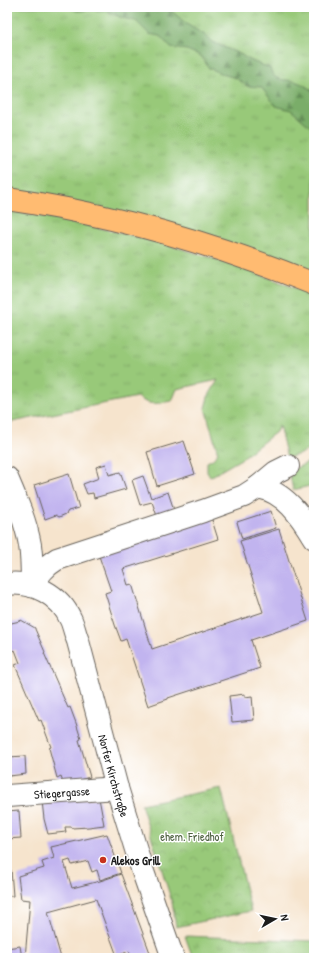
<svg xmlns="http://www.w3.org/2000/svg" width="321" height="965" font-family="'Patrick Hand',sans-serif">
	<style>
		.grass { fill: url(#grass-tufts); stroke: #5a724a }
		.forest { fill: url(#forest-firs); stroke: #4b6442 }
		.park { fill: url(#park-crowns); stroke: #5a724a }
		.building { fill: #c1b4ef }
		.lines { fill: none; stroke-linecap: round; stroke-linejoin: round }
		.minor-casing { stroke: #68625a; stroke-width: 24 }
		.major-casing { stroke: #68625a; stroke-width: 24 }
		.minor { stroke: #fff; stroke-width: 22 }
		.major { stroke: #ffbb71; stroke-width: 22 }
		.poi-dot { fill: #c8321e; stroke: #fff; stroke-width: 1.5 }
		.labels { text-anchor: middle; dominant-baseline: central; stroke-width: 3; stroke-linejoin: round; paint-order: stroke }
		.street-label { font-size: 12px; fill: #1c1c1c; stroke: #fff }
		.park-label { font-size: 12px; fill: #4e6141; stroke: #fff }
		.poi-label { font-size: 12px; font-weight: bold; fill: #1c1c1c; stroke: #fff; text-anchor: start }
	</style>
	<defs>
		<pattern id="grass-tufts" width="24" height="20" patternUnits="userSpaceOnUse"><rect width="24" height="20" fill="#98c979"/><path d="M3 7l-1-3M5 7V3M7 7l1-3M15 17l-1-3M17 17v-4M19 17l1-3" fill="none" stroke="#82ac68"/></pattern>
		<pattern id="forest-firs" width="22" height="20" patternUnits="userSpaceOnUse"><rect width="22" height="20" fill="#7aad69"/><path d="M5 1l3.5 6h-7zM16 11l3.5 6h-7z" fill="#638c56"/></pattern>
		<pattern id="park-crowns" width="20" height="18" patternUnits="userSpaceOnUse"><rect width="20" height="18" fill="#98c979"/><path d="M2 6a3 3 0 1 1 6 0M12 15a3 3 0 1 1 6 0" fill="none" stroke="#82ac68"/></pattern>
	</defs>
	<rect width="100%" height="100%" fill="#fff"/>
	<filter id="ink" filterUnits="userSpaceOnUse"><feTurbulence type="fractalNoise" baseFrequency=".025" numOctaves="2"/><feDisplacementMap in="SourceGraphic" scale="8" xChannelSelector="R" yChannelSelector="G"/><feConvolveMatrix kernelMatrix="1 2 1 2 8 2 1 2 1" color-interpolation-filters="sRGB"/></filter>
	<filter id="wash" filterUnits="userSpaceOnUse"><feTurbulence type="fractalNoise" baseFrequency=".012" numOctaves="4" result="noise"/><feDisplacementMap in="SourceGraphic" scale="16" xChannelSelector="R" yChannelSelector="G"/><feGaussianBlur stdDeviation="0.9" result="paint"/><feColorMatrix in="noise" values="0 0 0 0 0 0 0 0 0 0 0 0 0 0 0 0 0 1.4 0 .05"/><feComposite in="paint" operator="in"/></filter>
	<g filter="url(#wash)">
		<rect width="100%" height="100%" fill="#f6e4cd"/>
		<path class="grass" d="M7 7H314V274L7 189Z
			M7 210C27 213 47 217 67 221 151 238 235 262 314 296V447L300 454 287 458 279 425 276 432 241 459 210 477 207 472V462L213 459 218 453 205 408 208 397 218 380 177 389 172 401C157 403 151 407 137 397L7 423Z
			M314 460V485L293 490 290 476 296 468Z
			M185 936 314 941V958H193Z"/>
		<path class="forest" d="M68 7H163L174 13 188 25 205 35 212 42 242 55C247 60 262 65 270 68 274 83 285 78 297 82 304 84 308 88 314 92V130L291 110 276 106 261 87 247 86 236 78 222 74 209 68 201 56 187 50 171 48 160 36 149 34 136 21 122 18 110 12 95 10 77 11Z"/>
		<path class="park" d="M221 788 251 911 176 927 172 902 141 804Z"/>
		<g id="blocks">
			<path class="building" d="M184 441 195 474 157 486 147 452Z
				M106 464 109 475 120 472 126 489 94 498 93 493 87 494 83 484 99 478 96 467Z
				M69 474 79 508 68 511 66 514 59 517 56 515 45 519 34 485Z
				M143 476 151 498 168 492 174 510 157 516 152 502 140 505 132 480Z
				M271 511 276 528 242 539 237 522Z
				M211 517 218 539 123 569 128 585 132 584 152 649 263 612 240 541 279 529 308 621 251 640 260 668 168 698V699L148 706 126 639 121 641 115 625 105 593 111 591 98 553Z
				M21 620 35 628V629L45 652 44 653 68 708 70 707 76 723 81 739 79 740 90 777 64 784 61 776 57 778 49 748 51 747 41 720 39 721 15 665 20 663 15 650 7 652V624L20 621Z
				M245 694V697L252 696 254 720 232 722 229 696Z
				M25 756 26 774 9 776 8 757Z
				M99 798 104 825 89 827 72 828V827H65L66 832 48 834 44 819 42 801Z
				M19 811 21 838 7 839V812Z
				M107 834 121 873 100 880 97 870 92 872 88 861 72 865 70 860 64 862 72 888 100 881 121 874 152 958H132L129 951 117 956 96 899 48 912 61 958H36V957L32 958H25L30 900 21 899 18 876 44 868 42 862 54 858 51 847Z
				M7 870H11L13 896H7Z
				M20 946 22 958H9L7 948Z"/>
		</g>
	</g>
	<g filter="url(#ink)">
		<use href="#blocks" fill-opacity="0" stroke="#68625a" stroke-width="1"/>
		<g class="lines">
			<defs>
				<g id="minor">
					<path d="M7 478C16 499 26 522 30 545 32 559 32 572 32 586"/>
					<path d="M258 487C285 492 301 516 314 538"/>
					<path id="s1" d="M7 584C34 581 60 595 71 620 74 627 75 634 78 641L117 788 142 869 173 958"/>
					<path d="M32 586C40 573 44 567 57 559L203 511 244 496 258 487 276 472 288 466"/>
					<path id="s2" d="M7 796 117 788"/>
				</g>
				<path id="major" d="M7 199C112 214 216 244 314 284"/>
			</defs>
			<use href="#minor" class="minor-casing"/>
			<use href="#major" class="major-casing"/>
			<use href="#minor" class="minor"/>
			<use href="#major" class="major"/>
		</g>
	</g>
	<circle class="poi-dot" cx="103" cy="860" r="4"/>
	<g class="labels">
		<g class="street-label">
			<text stroke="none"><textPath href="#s1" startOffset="240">Norfer Kirchstraße</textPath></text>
			<text stroke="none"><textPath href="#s2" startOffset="55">Stiegergasse</textPath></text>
		</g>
		<g class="park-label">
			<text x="192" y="836">ehem. Friedhof</text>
		</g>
		<g class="poi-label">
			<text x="111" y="860">Alekos Grill</text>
		</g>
	</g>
	<rect width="321" height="965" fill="none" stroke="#fff" stroke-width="24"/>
	<g transform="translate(275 919) rotate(81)" stroke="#ffffff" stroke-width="3" paint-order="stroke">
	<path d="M0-3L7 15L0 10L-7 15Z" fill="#1c1c1c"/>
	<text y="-6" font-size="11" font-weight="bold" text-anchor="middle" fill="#1c1c1c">N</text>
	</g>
</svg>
